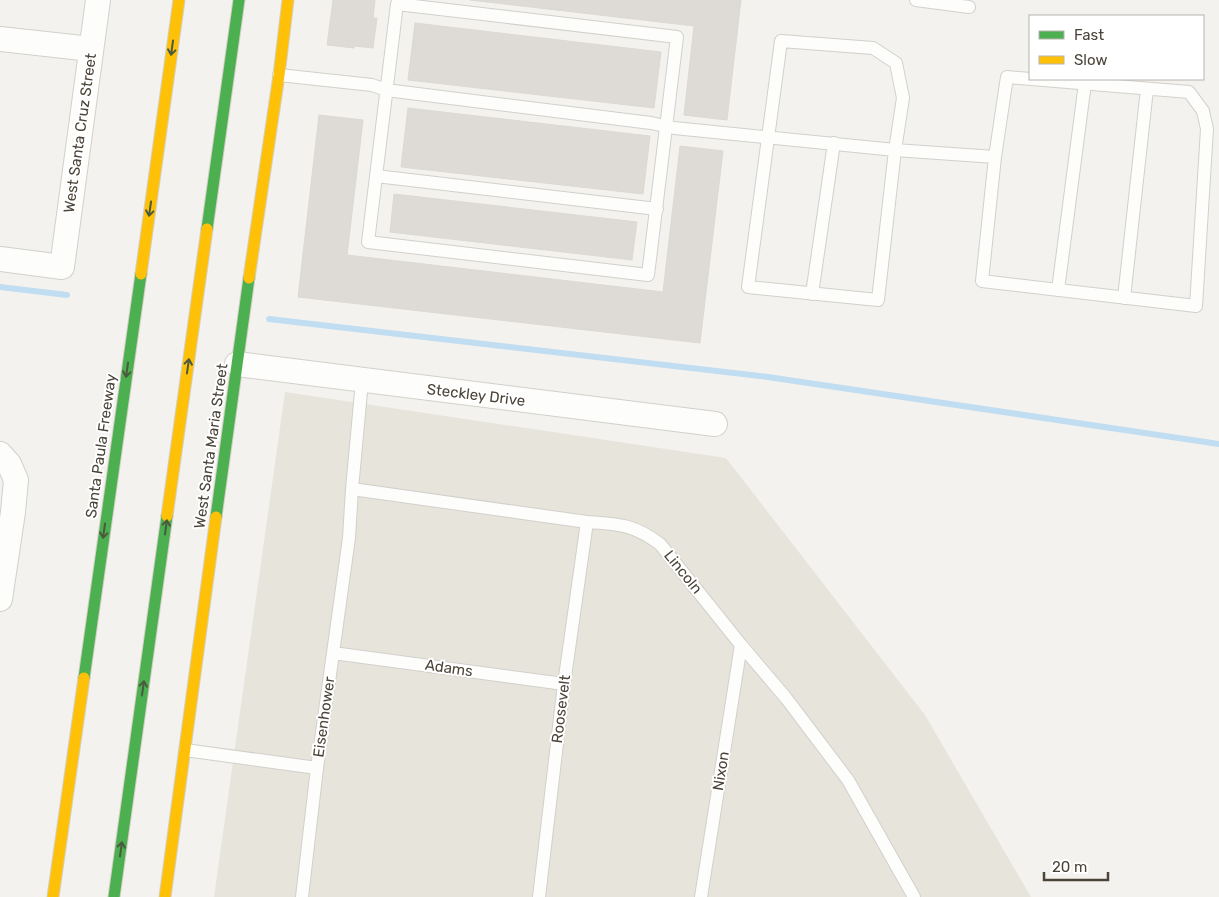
<svg xmlns="http://www.w3.org/2000/svg" width="1219" height="897" font-family="Rubik,sans-serif">
	<style>
		.residential { fill: #e7e4dc }
		.lines { fill: none; stroke-linecap: round; stroke-linejoin: round }
		.stream { stroke: #c0ddf1; stroke-width: 6 }
		.building { fill: #dedbd6; stroke: #dcd9d4 }
		.lane-casing { stroke: #d2d0cb; stroke-width: 14 }
		.street-casing { stroke: #d2d0cb; stroke-width: 26 }
		.fast-casing { stroke: #d3cfc5; stroke-width: 13 }
		.slow-casing { stroke: #d3cfc5; stroke-width: 13 }
		.lane { stroke: #fdfdfc; stroke-width: 12 }
		.street { stroke: #fdfdfc; stroke-width: 24 }
		.fast { stroke: #4caf50; stroke-width: 11 }
		.slow { stroke: #ffc107; stroke-width: 11 }
		.oneway { stroke: #4b593e }
		.labels { text-anchor: middle; dominant-baseline: central; stroke-width: 4; stroke-linejoin: round; paint-order: stroke }
		.street-label { font-size: 15px; fill: #4b4439; stroke: #fff }
	</style>
	<rect width="100%" height="100%" fill="#f4f2ee"/>
	<path class="residential" d="M285 392 726 458 925 715 1031 897H214Z"/>
	<g class="lines">
		<path class="stream" d="M0 287 67 295
			M269 319 768 377 1219 444"/>
	</g>
	<path class="building" d="M333 0H375L373 18H377L373 48 354 46V48L327 45Z
		M470 0H741L727 120 684 115 694 26Z
		M415 23 661 52 654 108 408 80Z
		M408 108 650 136 643 194 401 167Z
		M319 115 363 120 347 255 663 292 680 146 723 151 700 343 298 297Z
		M394 194 637 222 632 260 390 232Z"/>
	<g class="lines">
		<defs>
			<path id="lane" d="M916 0 969 7
				M397 4 677 37 648 275 368 242Z
				M781 41 873 48 896 63 903 98 895 150 878 300 748 287Z
				M279 75 372 85 386 90 651 123 674 128 895 150 995 157 1007 77 1189 92 1203 111 1207 129 1196 306 982 281 995 157
				M376 176 657 209
				M1058 290 1085 83
				M812 294 834 143
				M1124 298 1147 89
				M352 489 362 381
				M333 653 564 684
				M185 750 317 768
				M302 897 317 768 349 538 352 489 587 522C619 524 633 524 660 544L741 645 786 698 848 780 914 897
				M539 897 564 684 587 522
				M701 897 741 645"/>
			<path id="street" d="M0 39 91 49
				M0 259 62 267 98 0
				M237 364 715 424
				M0 454 9 464 16 480 13 512 0 599"/>
			<path id="fast" d="M207 229 239 0
				M216 517 249 278
				M84 678 141 274
				M114 897 167 516"/>
			<path id="slow" d="M141 274 179 0
				M249 278 279 75 288 0
				M167 516 207 229
				M53 897 84 678
				M165 897 216 517"/>
		</defs>
		<use href="#lane" class="lane-casing"/>
		<use href="#street" class="street-casing"/>
		<use href="#fast" class="fast-casing"/>
		<use href="#slow" class="slow-casing"/>
		<use href="#lane" class="lane"/>
		<use href="#street" class="street"/>
		<use href="#fast" class="fast"/>
		<use href="#slow" class="slow"/>
	</g>
	<defs><path id="oneway-shaft" d="M-6 0H5M1.5-3L5.5 0L1.5 3" fill="none" stroke-width="1.6" stroke-linecap="round" stroke-linejoin="round" transform="scale(1.25)"/></defs>
	<g class="oneway">
		<use href="#oneway-shaft" transform="translate(172 48) rotate(98)"/>
		<use href="#oneway-shaft" transform="translate(150 209) rotate(98)"/>
		<use href="#oneway-shaft" transform="translate(188 366) rotate(-82)"/>
		<use href="#oneway-shaft" transform="translate(127 370) rotate(98)"/>
		<use href="#oneway-shaft" transform="translate(166 527) rotate(-82)"/>
		<use href="#oneway-shaft" transform="translate(104 531) rotate(98)"/>
		<use href="#oneway-shaft" transform="translate(143 688) rotate(-82)"/>
		<use href="#oneway-shaft" transform="translate(121 849) rotate(-82)"/>
	</g>
	<g class="labels">
		<g class="street-label">
			<text transform="translate(80 133) rotate(-82)">West Santa Cruz Street</text>
			<text transform="translate(476 395) rotate(7)">Steckley Drive</text>
			<text transform="translate(101 446) rotate(-82)">Santa Paula Freeway</text>
			<text transform="translate(211 446) rotate(-82)">West Santa Maria Street</text>
			<text transform="translate(683 572) rotate(51)">Lincoln</text>
			<text transform="translate(449 668) rotate(8)">Adams</text>
			<text transform="translate(561 709) rotate(-83)">Roosevelt</text>
			<text transform="translate(324 717) rotate(-82)">Eisenhower</text>
			<text transform="translate(721 771) rotate(-81)">Nixon</text>
		</g>
	</g>
	<rect x="1029" y="15" width="175" height="65" fill="#ffffff" stroke="#b7b4b0"/>
	<rect x="1039" y="31" width="25" height="8" fill="#4caf50" stroke="#b7b4b0"/>
	<text x="1074" y="40" font-size="15" fill="#4b4439">Fast</text>
	<rect x="1039" y="56" width="25" height="8" fill="#ffc107" stroke="#b7b4b0"/>
	<text x="1074" y="65" font-size="15" fill="#4b4439">Slow</text>
	<path d="M1044 872v8h64v-8" fill="none" stroke="#4b4439" stroke-width="2.5"/>
	<text x="1052" y="872" font-size="15" fill="#4b4439" stroke="#ffffff" stroke-width="4" paint-order="stroke">20 m</text>
</svg>
